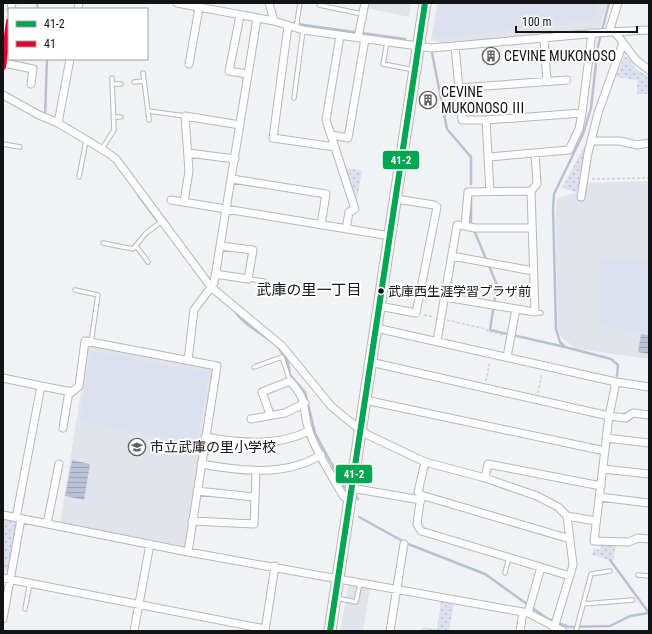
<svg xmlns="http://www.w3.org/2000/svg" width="652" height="634" font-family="'Roboto Condensed','Noto Sans JP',sans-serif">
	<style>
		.built { fill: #e1e4ea }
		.park { fill: url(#park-dots) }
		.pitch { fill: #dce1ef }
		.water { fill: url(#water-rules) }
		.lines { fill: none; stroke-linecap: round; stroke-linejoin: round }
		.stream { stroke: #bac1d5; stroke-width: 2.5 }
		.lane-casing { stroke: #b7b8b9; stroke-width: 5.5 }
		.street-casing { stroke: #b7b8b9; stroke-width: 9 }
		.primary-casing { stroke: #b7b8b9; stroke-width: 13 }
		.path { stroke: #d0d0d1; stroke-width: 1.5; stroke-dasharray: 3 2; stroke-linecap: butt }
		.lane { stroke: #fdfdfd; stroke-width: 3.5 }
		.street { stroke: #fdfdfd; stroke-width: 7 }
		.primary { stroke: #fdfdfd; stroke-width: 11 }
		.bus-1-casing { stroke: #fff; stroke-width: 9 }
		.bus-2-casing { stroke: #fff; stroke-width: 9 }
		.bus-1 { stroke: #00a651; stroke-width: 6 }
		.bus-2 { stroke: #e4002b; stroke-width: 6 }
		.bus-dot { fill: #121314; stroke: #fff; stroke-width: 1.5 }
		.labels { text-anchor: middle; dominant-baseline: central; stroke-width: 4; stroke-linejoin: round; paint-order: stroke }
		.bus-label { font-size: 13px; fill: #121314; stroke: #fff; text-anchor: start }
		.poi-label { font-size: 14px; fill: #121314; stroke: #fff; text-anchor: start }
		.neighbourhood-label { font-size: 15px; fill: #121314; stroke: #fff }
		.line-badge { stroke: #fff; stroke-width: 1.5 }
		.badge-label { font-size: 11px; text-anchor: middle; font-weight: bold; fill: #fff }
	</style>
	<defs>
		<pattern id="park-dots" width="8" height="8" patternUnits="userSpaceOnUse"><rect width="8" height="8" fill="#dce1ef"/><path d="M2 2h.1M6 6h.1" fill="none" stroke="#bcc0cc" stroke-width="1.8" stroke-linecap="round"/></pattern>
		<pattern id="water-rules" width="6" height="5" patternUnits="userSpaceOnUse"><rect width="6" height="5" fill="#bac1d5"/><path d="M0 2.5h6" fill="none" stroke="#9fa5b6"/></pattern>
	</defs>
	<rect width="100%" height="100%" fill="#f1f2f3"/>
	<path class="built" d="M367 3H412L409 17 366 8Z
		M437 3H607L599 30 446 44 431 40Z
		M649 181V359L577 349 562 338 558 330 555 225 557 199 573 193 582 194 585 183Z
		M94 346 212 369 213 371 186 544 183 546 60 523 88 348Z
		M349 584 370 588 363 631H340Z"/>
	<path class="park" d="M625 55 637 70 649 77V94H637V80L616 77Z
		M586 143 579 193 562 188Z
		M346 168 362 171 357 199Z
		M3 519 15 521 17 524 8 571 3 572Z
		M602 544H616L613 561 592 555 594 548 600 550Z
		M441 601 454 603 449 631H422L423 627 437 629Z"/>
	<path class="pitch" d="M439 3H598L594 19 441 38 434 36Z
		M600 259H649V333L601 326Z
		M90 351 209 373 197 443 80 421Z"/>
	<path class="water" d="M641 334 649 335V354L638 352Z
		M72 460 90 464 84 500 65 496Z"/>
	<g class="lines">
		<path class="stream" d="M37 3 38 9
			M297 24 405 39
			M432 53 447 129 471 157V184
			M45 116 47 59
			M138 195 159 223
			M471 198V223L497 285 490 330 565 347 611 359 618 365 617 376
			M234 310C243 324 255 329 268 339
			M278 346 288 363 290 375 305 392 315 433 344 487
			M565 347 560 342 556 329 553 209 554 194 583 134 591 108 598 46 609 3
			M357 497 358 499
			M359 517 408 544 485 574 548 619 569 627 610 626 630 616 649 613
			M610 560 649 613"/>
		<defs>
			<path id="lane" d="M319 5 362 14
				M296 28 300 3
				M387 42 383 64 414 70
				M143 73 148 111 185 116
				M134 82 144 81
				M112 84H121
				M294 98 303 30
				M148 111 149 120
				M113 117H121
				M3 144 20 147
				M102 149 114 130 112 78
				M79 177 86 141
				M103 243 133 249 146 233 161 222
				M136 246 148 262
				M248 279 264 281
				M75 290 98 295 91 342
				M535 312 541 313
				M254 367 282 357 290 381
				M505 573 509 557
				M638 575 649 576
				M336 598 356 602 360 583
				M583 604 633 600
				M25 609 30 583
				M576 631 591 574 610 571"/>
			<path id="street" d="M177 3 274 21 303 30 432 48 609 32 649 30
				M269 3 274 21
				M11 9 12 3
				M78 9 79 3
				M240 16 229 71 247 74
				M288 26 273 138 335 147
				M609 32 618 3
				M615 32 636 60 649 70
				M340 36 326 120 355 209 349 212 346 229
				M358 38 365 3
				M544 38 547 82
				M455 46 462 120H486L490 192
				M4 63 33 69 31 84
				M189 64 199 8
				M3 67 9 21
				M459 88 567 80
				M3 95 39 115 58 123 108 153 116 159 211 287 282 346 331 406 354 425 368 435 425 462 485 478 537 496 558 507 567 516 573 565 554 628
				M486 120 582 113
				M58 123 70 59
				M331 135 348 138 365 39
				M592 141H620L637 145 649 143
				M188 153 235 159
				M489 157 569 150 579 129 582 113 592 33
				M232 179 326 194 321 225
				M581 197 588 153 598 113 623 43
				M171 200 390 236
				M184 202 189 171 185 116 240 125
				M465 226 475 228H532
				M452 256 533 271
				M215 274 248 279 253 250 220 246
				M445 297 535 312 531 191
				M379 306 416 313 437 207 434 205 396 199
				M376 328 616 382 649 387
				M437 341 457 225 465 226 468 192 531 191 537 184 535 153
				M507 357 516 309
				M188 360 194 310 214 283 257 19
				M370 362 609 416 626 418 633 413 649 415
				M3 378 41 386 16 518
				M616 382 609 416 594 541 629 542 638 538 649 539
				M41 386 72 392 79 386 85 341 217 366 188 552
				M365 400 605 451
				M270 414 262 392 290 381C310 403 301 407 309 431 317 454 332 476 344 497L350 499
				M251 419 285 413 305 403
				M63 428 69 391
				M205 437C239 443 277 447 309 431
				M606 438 649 443
				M201 464C240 471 285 477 321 455
				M603 469 649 474
				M485 478 488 464 601 486
				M351 488 421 500
				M197 491 254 497
				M421 495 418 492 425 462
				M599 497 649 503
				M3 515 188 552 528 613 563 631
				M567 516 596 521
				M192 521 254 524 256 471
				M47 524 59 464
				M570 539 421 495 417 524 421 531 570 576
				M3 578 265 629
				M528 613 541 567
				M3 619 21 519
				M134 631 150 544
				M265 631 275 566
				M390 631 404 544
				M520 631 523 612"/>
			<path id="primary" d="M330 631 425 3"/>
		</defs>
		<use href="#lane" class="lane-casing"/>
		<use href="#street" class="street-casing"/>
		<use href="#primary" class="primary-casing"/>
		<path class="path" d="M592 179 649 178
			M424 315 434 317
			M447 320 486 329 488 331 503 335
			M486 381 490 361
			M538 393 542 373"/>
		<use href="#lane" class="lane"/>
		<use href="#street" class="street"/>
		<use href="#primary" class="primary"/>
		<defs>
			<path id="bus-1" d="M330 631 425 3"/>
			<path id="bus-2" d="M3 67 9 21"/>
		</defs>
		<use href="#bus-1" class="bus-1-casing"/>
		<use href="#bus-2" class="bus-2-casing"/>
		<use href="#bus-1" class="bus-1"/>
		<use href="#bus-2" class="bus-2"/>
	</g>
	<defs>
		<symbol id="building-ring" viewBox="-11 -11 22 22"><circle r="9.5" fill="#fff" stroke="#606162" stroke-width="1.5"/><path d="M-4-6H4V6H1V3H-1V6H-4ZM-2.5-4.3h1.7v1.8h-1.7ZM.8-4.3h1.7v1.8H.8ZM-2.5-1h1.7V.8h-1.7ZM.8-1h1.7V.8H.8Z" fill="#606162"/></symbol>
		<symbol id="school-ring" viewBox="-11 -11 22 22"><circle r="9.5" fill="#fff" stroke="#606162" stroke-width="1.5"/><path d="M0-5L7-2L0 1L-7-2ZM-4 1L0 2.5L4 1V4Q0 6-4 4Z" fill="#606162"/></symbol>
	</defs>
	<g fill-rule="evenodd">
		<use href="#building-ring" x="481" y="46" width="20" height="20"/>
		<use href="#building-ring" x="418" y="90" width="20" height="20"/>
		<use href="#school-ring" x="127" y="437" width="20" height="20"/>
	</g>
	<circle class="bus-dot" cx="381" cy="291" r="3.5"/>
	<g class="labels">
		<g class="bus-label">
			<text x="388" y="291">武庫西生涯学習プラザ前</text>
		</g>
		<g class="poi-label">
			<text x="504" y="56">CEVINE MUKONOSO</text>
			<text x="441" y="92">CEVINE<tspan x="441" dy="16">MUKONOSO Ⅲ</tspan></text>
			<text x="150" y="447">市立武庫の里小学校</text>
		</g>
		<g class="neighbourhood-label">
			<text x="309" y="290">武庫の里一丁目</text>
		</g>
	</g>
	<g class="line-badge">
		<rect x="382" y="150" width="38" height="20" rx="4" fill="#00a651"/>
		<rect x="335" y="464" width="38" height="20" rx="4" fill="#00a651"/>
	</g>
	<g class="badge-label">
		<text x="401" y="164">41-2</text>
		<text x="354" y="478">41-2</text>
	</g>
	<rect width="652" height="634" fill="none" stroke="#121314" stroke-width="8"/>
	<rect x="8" y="8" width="140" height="52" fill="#ffffff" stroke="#a0a1a1"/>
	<rect x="16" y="21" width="20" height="6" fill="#00a651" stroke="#a0a1a1"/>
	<text x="44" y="28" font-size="12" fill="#121314">41-2</text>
	<rect x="16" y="41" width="20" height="6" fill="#e4002b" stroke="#a0a1a1"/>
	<text x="44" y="48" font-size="12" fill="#121314">41</text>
	<path d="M516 26v6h121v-6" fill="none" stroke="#121314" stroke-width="2"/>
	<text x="522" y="26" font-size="12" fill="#121314" stroke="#ffffff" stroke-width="3" paint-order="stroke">100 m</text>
</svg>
